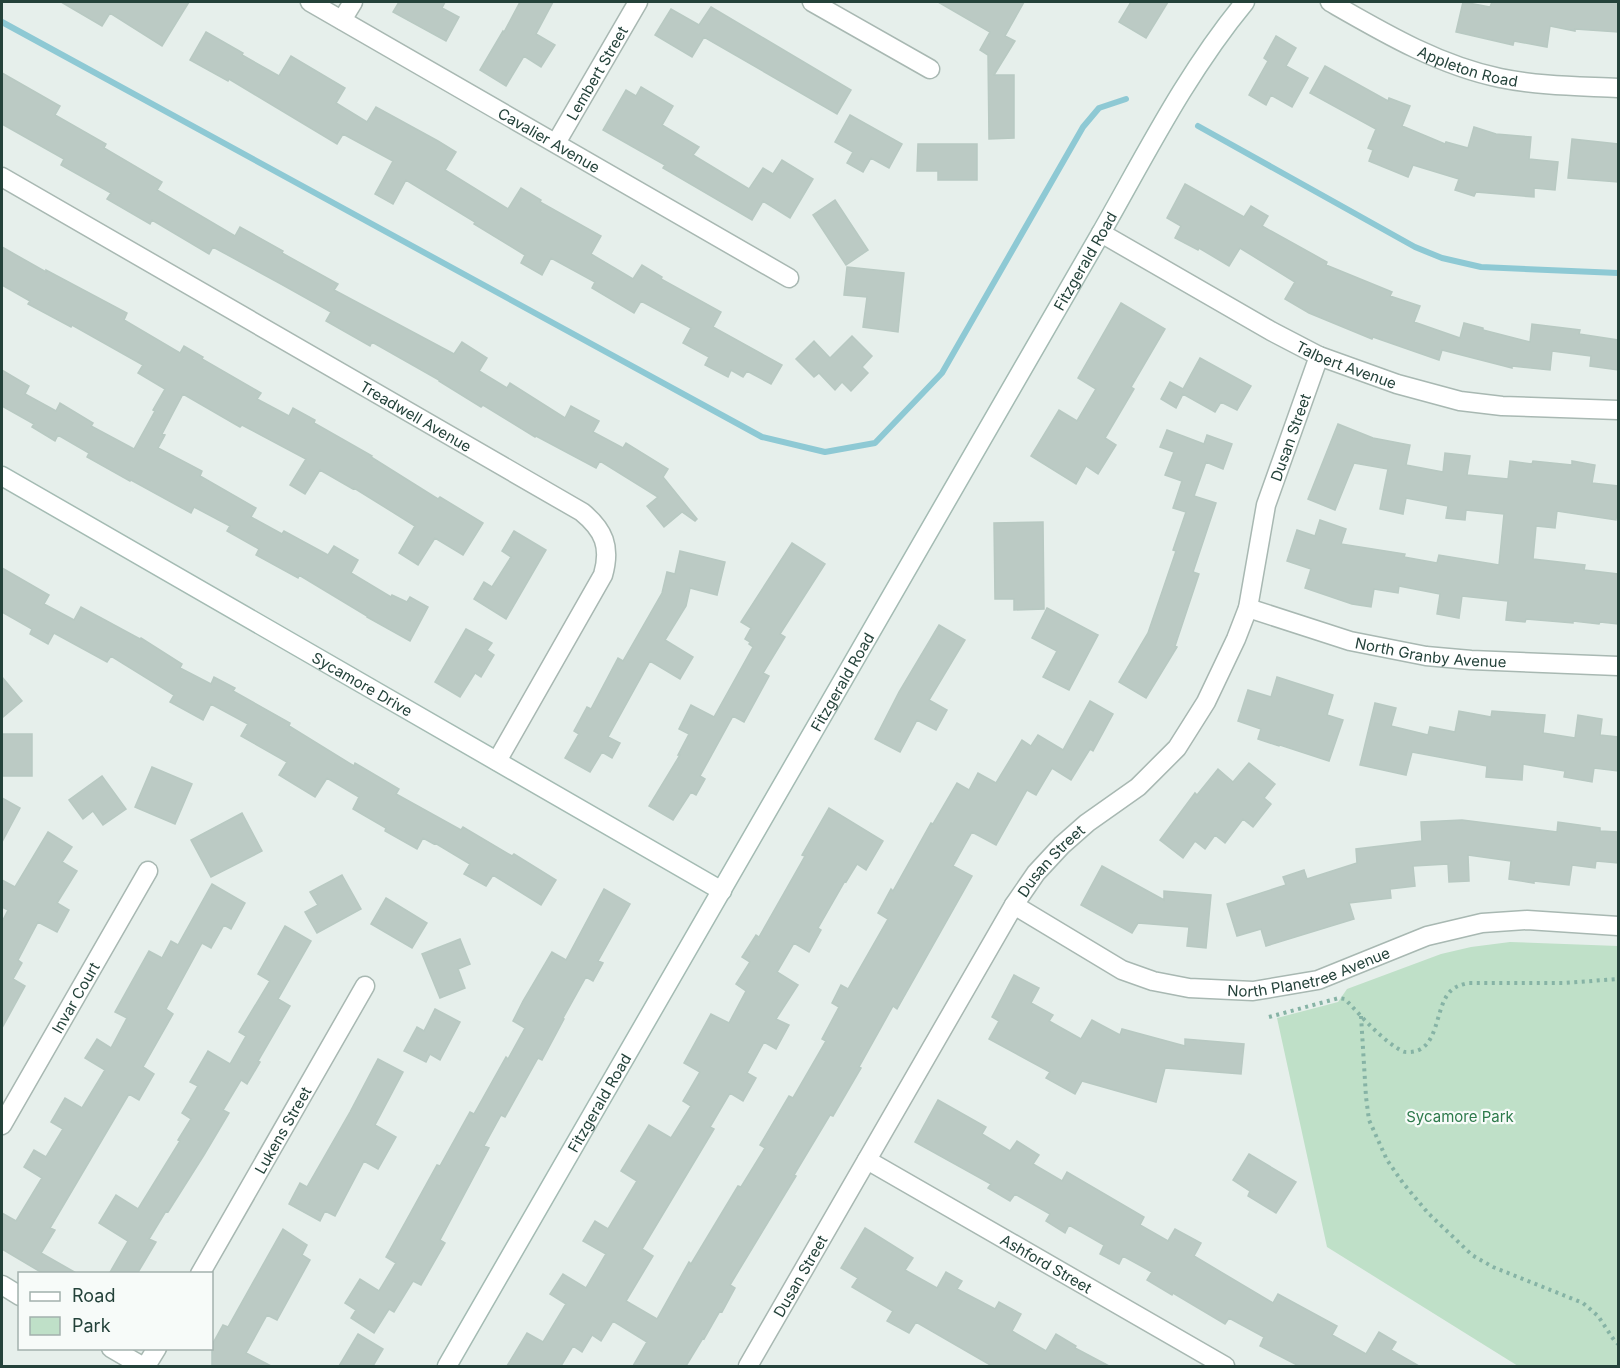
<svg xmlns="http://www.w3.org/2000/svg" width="1620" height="1368" font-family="Inter,sans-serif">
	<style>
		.green { fill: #bfe0c8 }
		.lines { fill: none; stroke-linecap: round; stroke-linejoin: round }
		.stream { stroke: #8ec9d4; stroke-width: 6 }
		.building { fill: #bbcac4; stroke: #b8c9c2; stroke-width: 1.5 }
		.street-casing { stroke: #a8b8b2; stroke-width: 21 }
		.secondary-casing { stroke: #a4bbb3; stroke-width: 21 }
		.path { stroke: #86b3a5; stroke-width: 4; stroke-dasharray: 3 4.5; stroke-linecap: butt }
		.street { stroke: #fff; stroke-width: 18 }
		.secondary { stroke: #fff; stroke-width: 18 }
		.labels { text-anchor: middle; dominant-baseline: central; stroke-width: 4.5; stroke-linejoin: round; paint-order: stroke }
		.street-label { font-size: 15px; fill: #24423a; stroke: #f7fbf9 }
		.park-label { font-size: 15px; fill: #2d7a4b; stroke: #f7fbf9 }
	</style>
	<rect width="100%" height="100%" fill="#e6efeb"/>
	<path class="green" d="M1510 942 1618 946V1366H1518L1327 1247 1277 1018 1338 1002 1347 989 1441 954 1471 947Z"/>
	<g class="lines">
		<path class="stream" d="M2 22 762 437 825 452 875 443 942 373 1083 127 1099 108 1126 99
			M1198 126 1415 247 1442 258 1481 267 1618 273"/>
	</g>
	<path class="building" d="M61 2H189L162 46 110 13 102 26Z
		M399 2H445L442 8 459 17 446 41 393 12Z
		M520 2H553L536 34 555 45 541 67 524 56 506 86 480 70 503 31 504 32Z
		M938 2H1024L1005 36 1015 41 994 75H1014V138L989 139 988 55 980 50 990 32Z
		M1131 2H1168L1146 38 1119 22Z
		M1463 2 1490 7 1492 2H1618V32L1575 29V31L1550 26 1547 47 1514 41 1513 45 1456 32Z
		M711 7 851 90 837 114 704 37 692 57 655 35 671 9 699 25Z
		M206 32 243 53 242 55 279 76 291 56 345 88 336 103 367 122 376 107 438 141 456 152 445 170 508 209 521 188 541 200 540 202 601 236 591 254 633 279 642 265 662 277 661 279 721 312 713 327 782 365 771 384 747 371 743 377 731 370 728 377 705 365 709 357 683 343 691 328 641 301 634 313 592 288 595 282 551 258 542 275 521 263 525 255 474 224 475 222 406 180 393 204 375 194 393 161 343 134 337 144 229 79 228 81 190 60Z
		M1276 36 1296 48 1286 66 1308 78 1292 107 1271 95 1266 105 1249 95 1268 61 1264 58Z
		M1325 66 1388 101 1389 98 1410 106 1402 126 1445 144 1446 142 1468 148 1474 127 1496 134 1531 137 1529 159 1558 162 1555 190 1534 188V197L1476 192 1474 196 1455 190 1459 179 1413 165 1408 177 1369 161 1373 150 1368 148 1376 129 1310 93Z
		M2 73 60 106 55 115 106 144 104 148 162 182 157 190 235 236 240 227 283 251 282 253 338 284 334 290 454 354 462 342 487 358 479 371 507 388 510 383 565 418 571 406 599 421 593 432 623 448 626 443 668 469 663 477 697 519 695 521 682 512 664 527 647 506 658 497 600 461 596 468 536 436 535 437 483 405 481 407 439 381V380L372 342 370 346 326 321 331 312 281 284 213 247 209 254 152 220 150 224 107 199 111 193 61 165 64 159 2 124Z
		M641 87 673 106 662 125 699 147 693 155 749 189 763 168 773 174 782 160 813 179 790 218 763 201 752 220 663 168 665 165 603 130 626 90 636 96Z
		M850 115 902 144 889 168 871 158 863 172 847 163 853 152 835 142Z
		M1572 139 1618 144V182L1568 178Z
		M918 144H977V180H938V171H917Z
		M1185 184 1244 217 1251 206 1268 216 1262 226 1327 262 1326 265 1392 292 1390 296 1420 306 1414 322 1460 338 1464 323 1483 328V330L1530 342 1532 324 1580 330 1579 334 1618 340V370L1590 366 1591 356 1552 351 1550 370 1512 366V368L1442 350 1439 360 1373 337 1372 339 1309 313 1285 299 1295 282 1240 248 1229 266 1199 248 1198 250 1175 238 1181 226 1167 218Z
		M835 200 868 250 846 265 813 215Z
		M2 247 46 272V270L127 313 124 320 180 353 184 346 203 357 202 359 261 393 257 399 289 416 293 408 315 420 314 423 372 456 371 457 438 499 440 497 483 523 463 555 435 538 418 565 399 553 415 526 354 488 353 489 320 470 305 494 290 485 306 459 242 425 240 427 183 394 162 434 165 435 158 448 202 471 200 476 256 508 251 517 282 534 284 531 328 555 334 546 358 560 351 573 391 597 392 595 407 602 410 597 428 607 410 641 367 617V616L299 575 298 578 256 555 259 549 227 531 230 526 194 507 191 513 131 480 130 481 87 457 89 453 58 435 55 441 32 427 34 424 2 406V370L29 386 25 394 56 411 60 403 93 423 91 426 134 449 155 411 153 410 165 389 138 373 143 365 72 325 71 327 28 304 30 301 2 285Z
		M847 267 904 273 898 332 863 327 867 297 844 295Z
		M1121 303 1165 329 1131 387 1134 389 1105 438 1116 445 1098 474 1086 466 1076 484 1031 456 1059 410 1077 421 1096 389 1078 378Z
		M852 336 872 356 862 367 868 373 851 391 842 382 835 390 819 373 814 377 796 359 814 341 830 358Z
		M1200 358 1251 386 1237 410 1221 402 1215 412 1183 394 1176 408 1161 399 1170 382 1183 389Z
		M1338 424 1373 438 1410 445 1406 465 1443 472 1445 453 1470 456 1467 475 1508 479 1510 461 1532 464 1533 461 1572 465V461L1595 465 1592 483 1618 486V504L1616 520 1557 511 1555 528 1536 526 1533 559 1585 565 1584 570 1618 574V624L1600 622 1599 624 1573 621V623L1526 619 1525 622 1506 620 1508 601 1462 596 1459 618 1437 614 1440 594 1399 586 1398 593 1374 589 1371 607 1352 604 1305 588 1311 569 1287 561 1297 530 1315 536 1320 520 1346 529 1341 544 1405 554 1404 557 1437 563 1439 555 1499 565 1504 514 1466 510 1465 520 1446 518 1448 506 1406 498 1403 514 1380 509 1388 469 1354 463 1335 510 1308 499Z
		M1167 430 1204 444 1207 435 1232 444 1223 469 1206 462 1194 496 1216 503 1193 572 1199 574 1175 646 1177 647 1146 698 1119 682 1148 633 1176 551 1173 550 1186 512 1173 508 1182 481 1165 475 1174 452 1160 447Z
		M1043 522 1044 609 1014 610V599H995L994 523Z
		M514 531 546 550 506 619 474 599 484 582 492 587 511 557 502 551Z
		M792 543 825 564 780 634 785 637 763 673 769 676 744 722 733 716 700 776 705 779 696 795 691 792 673 820 649 806 680 755H678L689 734 679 729 691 705 714 717 753 647 749 644 750 642 745 639 751 628 741 622Z
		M680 551 725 562 717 595 690 588 686 606 665 640 693 657 680 679 650 661 608 737 620 743 612 758 602 752 590 772 565 758 579 734 574 731 587 707 591 709 618 658 623 661 662 593 667 572 675 574Z
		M2 568 49 595 44 604 74 620 81 607 140 639 141 638 182 664 180 668 211 684 214 677 235 688 233 691 290 723 289 726 354 766 355 763 399 789 396 794 461 830 463 827 512 856 514 854 556 880 541 905 493 875 486 886 464 874 470 864 435 843 434 844 423 838 417 849 385 831 386 828 353 809 359 797 327 778 315 797 279 775 287 762 241 736 248 724 211 704 203 720 170 702 174 695 111 656 107 662 54 633 48 644 30 634 32 629 2 612Z
		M1047 608 1098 635 1069 690 1043 677 1057 651 1032 638Z
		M939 625 965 640 929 700 947 710 936 730 917 720 900 752 875 739 899 692Z
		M466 629 492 643 487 650 494 655 481 677 475 673 460 697 435 682Z
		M2 677 22 701 2 718Z
		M1277 677 1333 695 1327 715 1343 720 1329 761 1280 745 1279 746 1258 739 1261 729 1238 721 1248 690 1271 697Z
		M1090 701 1113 714 1093 751 1090 749 1071 780 1052 768 1036 795 1027 790 996 845 972 832 953 866 972 876 897 1009 893 1006 859 1067 861 1068 833 1116 830 1115 794 1175 796 1176 730 1285 735 1288 722 1312 720 1311 704 1339 703 1338 686 1366H633L647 1342 613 1321 601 1341 592 1335 582 1352 573 1346 561 1366H507L527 1333 543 1342 566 1304 550 1294 563 1274 586 1288 606 1254 583 1241 595 1221 608 1229 637 1181 621 1171 649 1125 671 1138 691 1106 683 1101 700 1072 684 1063 711 1014 729 1023 746 991 736 984 750 962 742 957 756 935 759 937 805 856 802 855 829 808 883 841 866 870 857 864 846 882 845 881 818 928 821 930 809 952 794 943 777 972 798 985 776 1019 789 1025 776 1049 764 1042 747 1073 756 1078 743 1101 730 1093 710 1127 714 1129 642 1249 653 1256 626 1301 657 1319 689 1262 691 1264 738 1186 741 1187 765 1148 760 1145 789 1096 793 1098 826 1041 822 1039 839 1007 832 1003 841 985 848 989 888 919 878 913 891 889 893 891 931 823 933 824 957 783 969 790 978 773 996 783 1022 740 1031 746 1038 735 1063 750Z
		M1375 703 1396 708 1391 726 1428 735 1430 727 1455 732 1459 711 1491 717 1492 711 1545 715 1543 733 1575 738 1578 715 1602 719 1600 735 1618 737V771L1594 768 1592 782 1564 777 1565 771 1523 764 1522 780 1486 777 1487 766 1412 752 1406 775 1360 765Z
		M2 734H32V776H2Z
		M1249 763 1275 784 1264 798 1271 804 1253 827 1243 819 1225 843 1215 835 1205 849 1195 841 1183 858 1160 840 1195 793 1197 795 1218 769 1233 782Z
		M152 767 192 784 175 824 135 807Z
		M102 776 126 809 103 825 93 811 83 819 69 800Z
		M2 798 20 808 2 842Z
		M242 813 262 851 211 877 191 840Z
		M1462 820 1557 832 1558 822 1600 828V831L1618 832V863L1596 861 1595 868 1572 865 1569 885 1534 881V883L1509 879 1511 861 1468 855 1469 881 1449 882 1448 864 1413 866 1415 886 1390 889 1391 898 1349 903 1354 919 1266 946 1261 929 1237 936 1227 904 1286 885 1283 877 1304 870 1307 879 1357 863 1356 849 1422 841 1421 822Z
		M48 832 72 847 62 862 77 871 57 903 69 910 57 932 38 922 18 960 22 963 13 979 25 986 2 1028V922L8 910 2 907V880L15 887Z
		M1102 866 1164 900V891L1211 895 1206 948 1187 946 1189 927 1138 923 1132 933 1081 905Z
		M342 875 361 909 317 933 305 912 318 905 310 892Z
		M212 884 245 903 231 929 224 925 211 948 202 943 166 1009 173 1014 143 1067 154 1074 139 1100 129 1094 50 1228 55 1230 41 1253 78 1274H44L2 1249V1213L16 1221 42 1178 24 1167 34 1150 46 1157 63 1129 51 1122 65 1098 82 1108 105 1070 85 1058 97 1039 111 1048 127 1018 115 1012 149 951 162 958 171 941 178 945Z
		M604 889 630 904 598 961 603 963 593 981 586 977 563 1018 564 1019 542 1060 538 1058 505 1117 501 1115 484 1146 489 1148 440 1240 445 1243 421 1285 413 1281 394 1312 389 1309 374 1333 351 1318 356 1310 345 1303 360 1279 379 1291 396 1263 386 1257 406 1221 437 1165 440 1166 470 1112 474 1114 506 1057 508 1059 525 1028 513 1021 523 1001 552 952 566 960Z
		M386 898 427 923 412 948 371 924Z
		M285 926 311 941 278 999 290 1006 258 1061 260 1062 247 1084 241 1080 223 1110 229 1113 204 1155 168 1212 166 1211 149 1239 156 1242 137 1274H109L128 1241 99 1223 116 1195 138 1209 180 1141 178 1140 191 1119 182 1113 198 1086 190 1082 208 1051 230 1064 246 1036 239 1032 270 981 258 974Z
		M460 939 470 964 458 969 465 988 440 998 422 954Z
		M1014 975 1039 988 1031 1003 1053 1015 1049 1021 1081 1039 1092 1020 1120 1035 1122 1029 1185 1046V1039L1244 1044 1241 1074 1165 1068 1156 1102 1082 1081 1075 1094 1046 1078 1050 1072 989 1039 999 1021 992 1017Z
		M435 1009 460 1022 440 1060 430 1054 426 1062 404 1051 417 1027 424 1031Z
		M378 1059 403 1072 375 1125 396 1137 378 1169 364 1161 335 1216 325 1211 320 1221 289 1204 300 1183 307 1187 350 1112Z
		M938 1100 986 1127 982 1134 1010 1151 1017 1141 1039 1155 1033 1164 1062 1181 1067 1172 1144 1217 1140 1225 1168 1241 1175 1229 1201 1243 1194 1256 1273 1303 1278 1294 1337 1326 1332 1335 1366 1354 1379 1332 1396 1342 1391 1350 1419 1366H1299L1260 1346 1264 1337 1229 1318 1225 1324 1173 1293 1172 1295 1147 1280 1152 1272 1123 1256 1119 1264 1100 1254 1104 1245 1069 1225 1065 1233 1046 1221 1050 1214 1015 1194 1010 1201 988 1188 991 1184 915 1142Z
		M1249 1154 1296 1182 1276 1213 1248 1196 1250 1191 1233 1180Z
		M865 1228 913 1258 905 1270 937 1288 946 1272 962 1281 957 1289 995 1309 999 1302 1021 1314 1012 1331 1046 1351 1056 1334 1076 1346 1075 1348 1109 1366H992L916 1322 909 1333 887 1321 893 1311 852 1287 858 1278 841 1268Z
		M283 1229 307 1245 302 1255 310 1260 277 1320 267 1315 246 1353 271 1366H212V1345L223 1325 228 1327Z
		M358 1334 383 1349 373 1366H339Z"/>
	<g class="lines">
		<defs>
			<g id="street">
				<path id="s1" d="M310 2 789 278"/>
				<path d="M812 2 930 69"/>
				<path id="s2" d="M1330 2C1384 33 1438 65 1500 78 1539 86 1579 86 1618 88"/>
				<path d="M342 20 353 2"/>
				<path id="s3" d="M556 143 638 2"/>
				<path id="s4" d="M2 177 582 512C604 530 611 547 603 575L497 761"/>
				<path id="s5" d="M1101 233 1271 331 1319 356 1397 384 1460 401 1502 406 1618 410"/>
				<path id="s6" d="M1248 608 1350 641 1426 656 1471 660 1618 666"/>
				<path id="s7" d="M1014 905 1122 970 1153 981 1189 988 1253 991 1318 980 1427 936 1482 923 1527 920 1618 926"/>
				<path id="s8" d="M2 1125 148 871"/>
				<path id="s9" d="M867 1160 1225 1366"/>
				<path id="s10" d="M200 1274 365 986"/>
				<path d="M2 1285 20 1296"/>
				<path d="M111 1348 142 1366"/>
				<path d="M146 1366 157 1348"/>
				<path id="s11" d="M748 1366 1014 905 1036 873 1062 845 1087 823 1138 787 1177 748 1206 702 1236 639 1248 608 1266 505 1319 356"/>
			</g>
			<g id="secondary">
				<path id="s12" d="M2 476 722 891"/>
				<path id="s13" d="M447 1366 1101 233C1146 154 1187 72 1245 2"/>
			</g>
		</defs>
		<use href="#street" class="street-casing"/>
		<use href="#secondary" class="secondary-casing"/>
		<path class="path" d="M1361 1016 1366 1097 1369 1120 1387 1160 1403 1183 1428 1213 1472 1255 1493 1267 1583 1303 1598 1316 1614 1340 1618 1344
			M1269 1017 1339 998 1345 999C1362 1017 1379 1037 1400 1050 1404 1052 1404 1052 1409 1052 1438 1052 1435 1011 1448 994 1453 987 1460 985 1468 983H1564L1618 979"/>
		<use href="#street" class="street"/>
		<use href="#secondary" class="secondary"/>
	</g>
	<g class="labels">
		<g class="street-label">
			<text stroke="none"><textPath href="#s2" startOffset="153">Appleton Road</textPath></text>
			<text stroke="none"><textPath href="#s3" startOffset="81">Lembert Street</textPath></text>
			<text stroke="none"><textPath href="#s1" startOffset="276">Cavalier Avenue</textPath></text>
			<text stroke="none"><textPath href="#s13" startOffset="1276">Fitzgerald Road</textPath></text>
			<text stroke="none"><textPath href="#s5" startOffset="279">Talbert Avenue</textPath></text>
			<text stroke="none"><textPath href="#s4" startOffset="478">Treadwell Avenue</textPath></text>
			<text stroke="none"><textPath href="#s11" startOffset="1094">Dusan Street</textPath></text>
			<text stroke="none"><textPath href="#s6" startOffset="189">North Granby Avenue</textPath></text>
			<text stroke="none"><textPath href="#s13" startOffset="790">Fitzgerald Road</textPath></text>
			<text stroke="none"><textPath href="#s12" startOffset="416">Sycamore Drive</textPath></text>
			<text stroke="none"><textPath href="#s11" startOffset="590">Dusan Street</textPath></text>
			<text stroke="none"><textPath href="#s7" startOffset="318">North Planetree Avenue</textPath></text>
			<text stroke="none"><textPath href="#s8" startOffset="147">Invar Court</textPath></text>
			<text stroke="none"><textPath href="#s13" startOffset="304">Fitzgerald Road</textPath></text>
			<text stroke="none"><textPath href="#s10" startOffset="166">Lukens Street</textPath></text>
			<text stroke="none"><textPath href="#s9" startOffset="207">Ashford Street</textPath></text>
			<text stroke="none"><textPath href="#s11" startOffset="104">Dusan Street</textPath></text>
		</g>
		<g class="park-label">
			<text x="1460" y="1116">Sycamore Park</text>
		</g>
	</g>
	<rect width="1620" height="1368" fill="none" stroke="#24423a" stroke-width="6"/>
	<rect x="18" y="1272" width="195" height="78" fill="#f7fbf9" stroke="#a3b1ad" stroke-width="1.5"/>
	<rect x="30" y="1292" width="30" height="9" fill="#ffffff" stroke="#a3b1ad" stroke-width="1.5"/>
	<text x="72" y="1302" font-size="18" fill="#24423a">Road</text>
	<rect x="30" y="1317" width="30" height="18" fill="#bfe0c8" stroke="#a3b1ad" stroke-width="1.5"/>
	<text x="72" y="1332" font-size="18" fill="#24423a">Park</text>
</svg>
